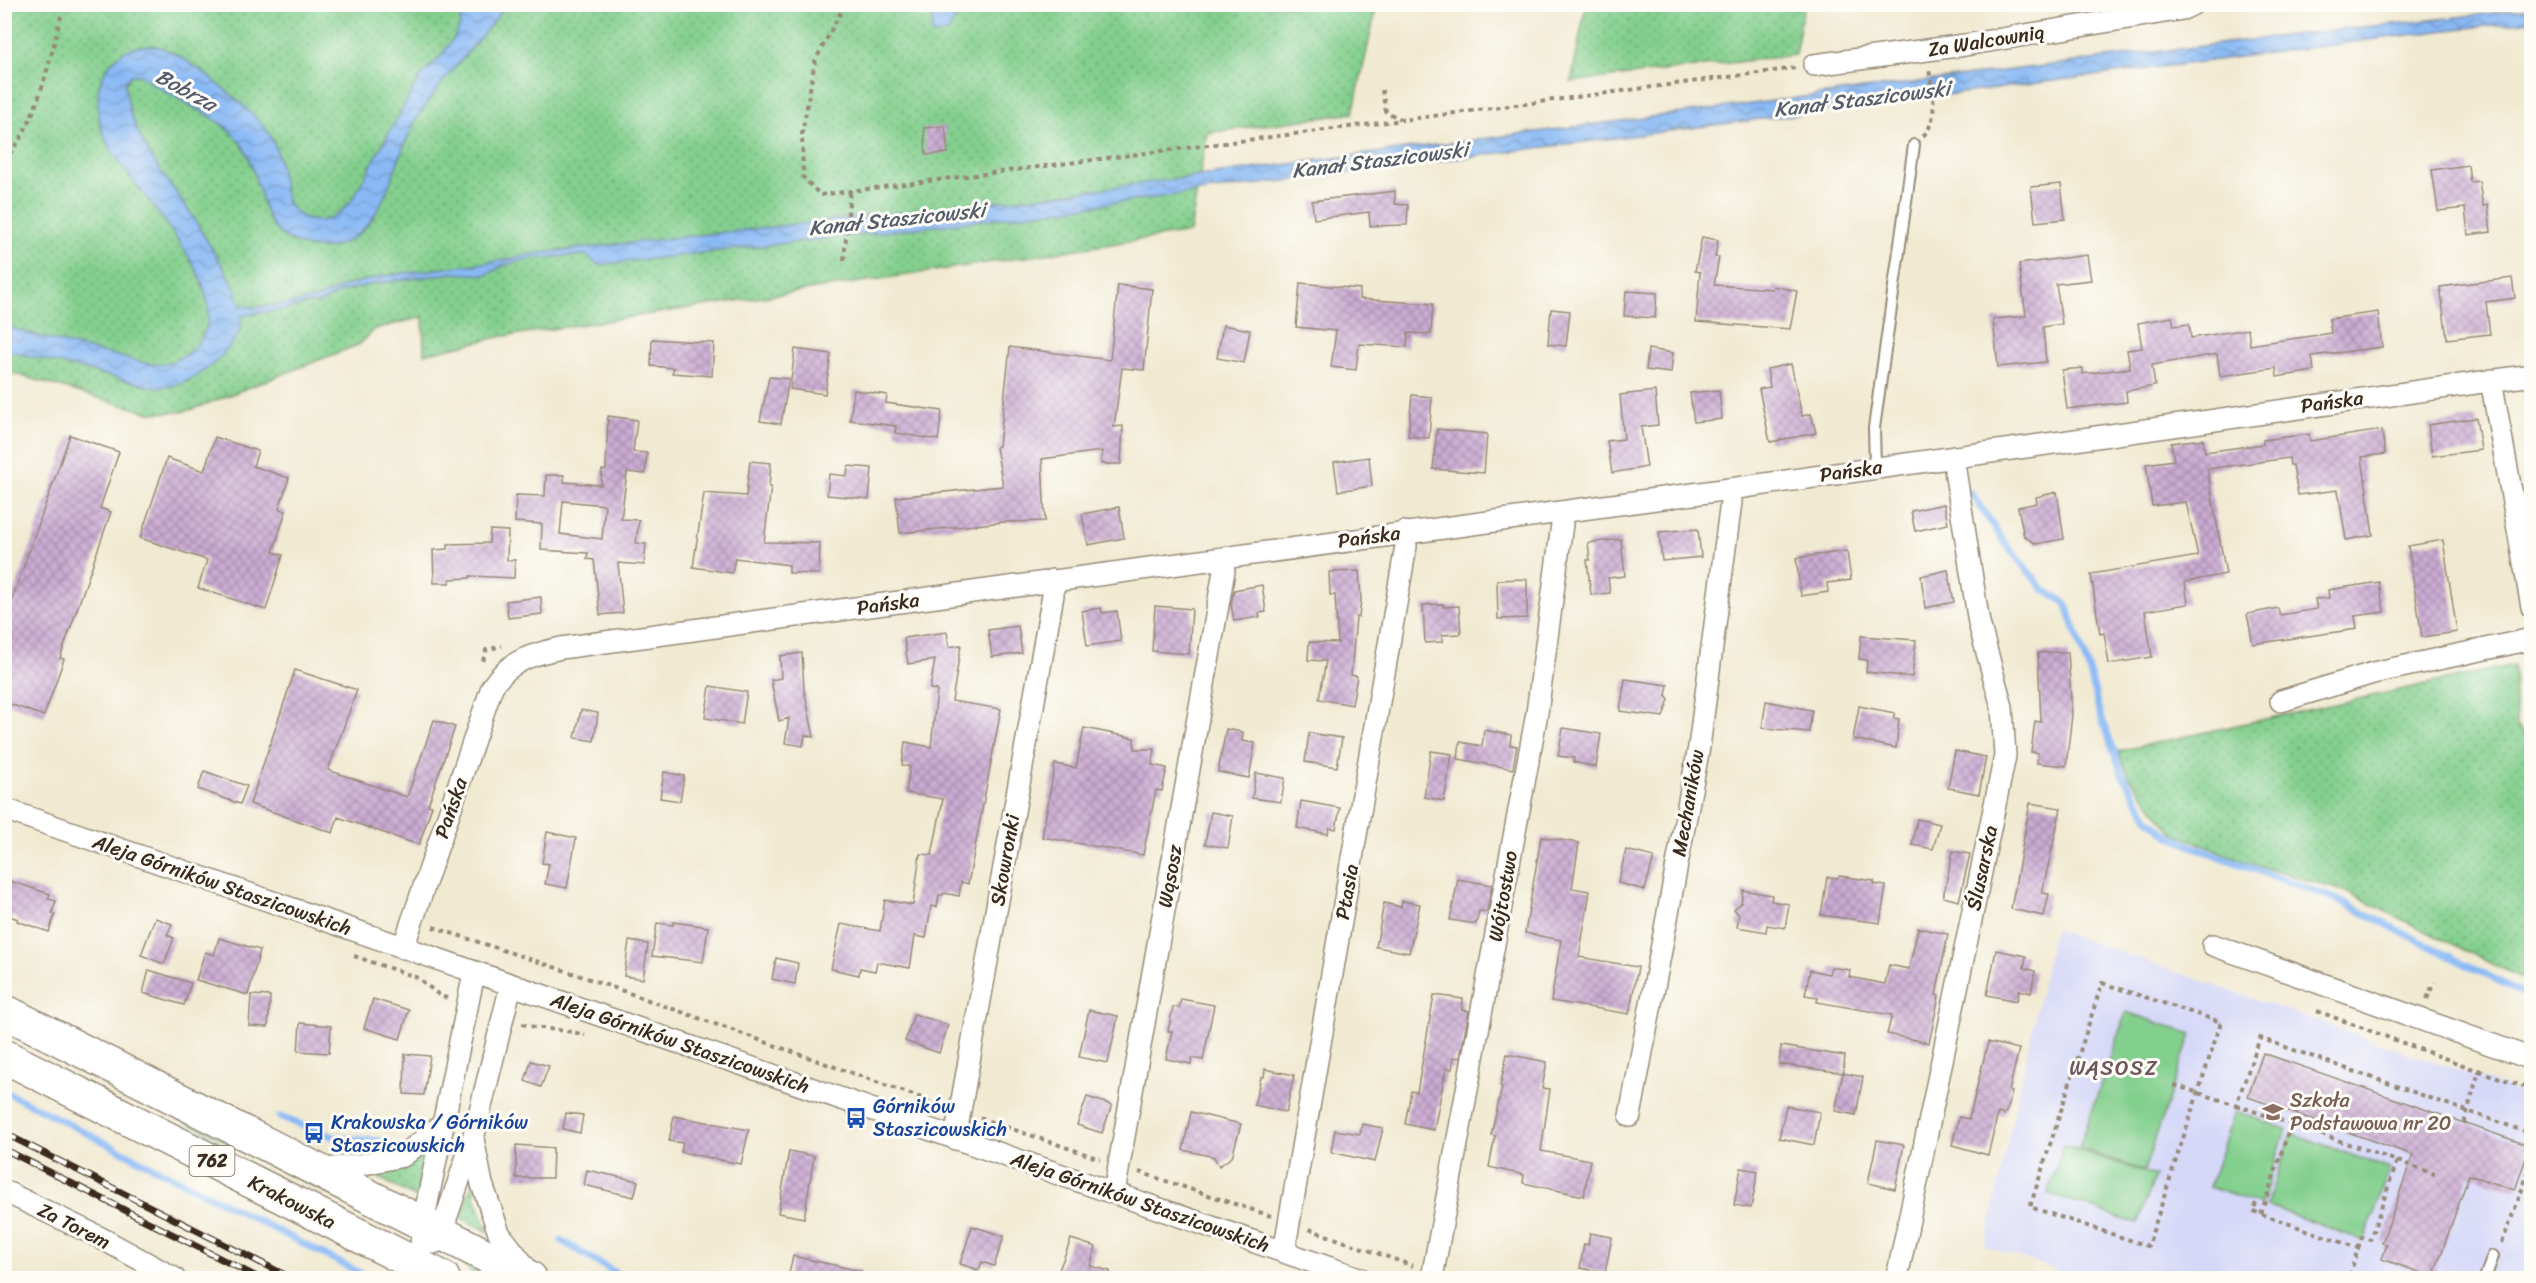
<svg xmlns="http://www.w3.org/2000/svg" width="2536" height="1283" font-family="Sriracha,sans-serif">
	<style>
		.built { fill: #d6d8f8 }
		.green { fill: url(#green-dots); stroke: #5f7c56; stroke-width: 1.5 }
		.pitch { fill: #83cf8e; stroke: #5f7c56; stroke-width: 1.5 }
		.water { fill: url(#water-waves); stroke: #62728a; stroke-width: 1.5 }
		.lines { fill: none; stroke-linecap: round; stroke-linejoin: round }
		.stream { stroke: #89b9f5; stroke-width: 7 }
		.building { fill: url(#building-cross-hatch); fill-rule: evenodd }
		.lane-casing { stroke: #968a78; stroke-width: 14 }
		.street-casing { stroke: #968a78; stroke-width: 24 }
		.primary-casing { stroke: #968a78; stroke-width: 36 }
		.path { stroke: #968a78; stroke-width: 4; stroke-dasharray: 4.5 4.5; stroke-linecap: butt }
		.lane { stroke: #fff; stroke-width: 10 }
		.street { stroke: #fff; stroke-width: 21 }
		.primary { stroke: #fff; stroke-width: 33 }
		.rail-casing { stroke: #3b2a1e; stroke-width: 7 }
		.rail { stroke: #fdfcf7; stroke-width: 4.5; stroke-dasharray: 14; stroke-linecap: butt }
		.labels { text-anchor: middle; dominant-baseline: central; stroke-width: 6; stroke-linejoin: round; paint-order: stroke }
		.shield { fill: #fdfcf7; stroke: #75695f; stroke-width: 1.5 }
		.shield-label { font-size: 18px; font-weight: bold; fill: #3b2a1e }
		.street-label { font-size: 20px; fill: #3b2a1e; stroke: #fdfcf7 }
		.education-label { font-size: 20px; fill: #785e54; stroke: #fdfcf7; text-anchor: start }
		.transit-label { font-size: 20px; fill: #164399; stroke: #fdfcf7; text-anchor: start }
		.water-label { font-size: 21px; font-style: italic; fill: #565c69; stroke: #fdfcf7 }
		.neighbourhood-label { font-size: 21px; letter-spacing: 1.5px; fill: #6d575d; stroke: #fdfcf7 }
	</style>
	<defs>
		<pattern id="green-dots" width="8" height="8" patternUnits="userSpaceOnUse" patternTransform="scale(1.5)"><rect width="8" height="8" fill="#83cf8e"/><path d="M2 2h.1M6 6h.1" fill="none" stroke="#6ca873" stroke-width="1.8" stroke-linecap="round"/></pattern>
		<pattern id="water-waves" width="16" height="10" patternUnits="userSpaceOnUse" patternTransform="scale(1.5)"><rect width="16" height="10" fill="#89b9f5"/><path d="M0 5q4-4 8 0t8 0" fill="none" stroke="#7197c6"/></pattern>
		<pattern id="building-cross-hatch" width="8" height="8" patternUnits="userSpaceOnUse" patternTransform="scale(1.5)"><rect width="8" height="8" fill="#cbabd3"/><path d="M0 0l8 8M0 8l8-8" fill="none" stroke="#a68bab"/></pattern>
	</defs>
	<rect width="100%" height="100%" fill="#fdfcf7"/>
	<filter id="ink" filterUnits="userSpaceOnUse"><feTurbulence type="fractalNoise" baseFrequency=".0167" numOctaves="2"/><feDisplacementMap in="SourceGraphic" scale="12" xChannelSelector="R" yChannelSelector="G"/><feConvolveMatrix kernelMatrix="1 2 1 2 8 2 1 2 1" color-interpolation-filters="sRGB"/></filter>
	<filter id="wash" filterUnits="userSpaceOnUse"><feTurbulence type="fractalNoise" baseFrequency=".008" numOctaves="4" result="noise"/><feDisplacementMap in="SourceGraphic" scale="24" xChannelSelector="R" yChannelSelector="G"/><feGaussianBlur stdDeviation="1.35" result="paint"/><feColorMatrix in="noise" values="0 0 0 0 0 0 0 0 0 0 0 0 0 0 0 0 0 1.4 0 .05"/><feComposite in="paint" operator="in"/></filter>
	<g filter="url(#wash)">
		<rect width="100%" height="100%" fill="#f1ead2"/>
		<path class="built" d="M2054 929 2531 1096 2532 1268 2528 1278H2081L1985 1246Z"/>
		<path class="green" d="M4 5H1377L1353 113 1207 133 1190 232 499 337 424 354 423 317 375 329 360 344 194 409 181 412 150 413 5 371Z
			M1586 5V4L1804 5 1795 55 1571 82Z
			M2514 665 2516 724 2531 744V983L2344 891 2248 863 2173 833 2129 777 2118 751Z
			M4 1025 395 1227 5 1032Z
			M427 1150 417 1198 366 1171Z
			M473 1181 476 1199 488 1232 461 1218Z
			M457 1259 503 1278H478Z"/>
		<path class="pitch" d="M2126 1012 2191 1034 2144 1171 2079 1148Z
			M2235 1111 2286 1129 2261 1205 2209 1187Z
			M2292 1133 2390 1169 2364 1241 2266 1205Z
			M2064 1145 2155 1176 2138 1224 2048 1193Z"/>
		<path class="water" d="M461 5H506C479 43 444 75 419 115 389 161 388 245 320 248 306 248 288 242 278 232 258 212 258 164 239 141 213 110 171 100 141 75H131L125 83C129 137 163 172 191 214 199 227 207 241 215 254 225 270 236 286 239 304L251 307 281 305 318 298 341 287 383 276 505 260 532 254 1045 196 2011 70 2290 35 2531 9 2532 21 2447 30 952 224 598 265 586 255 533 258 505 265 486 275 452 273 373 284 341 292 318 304 310 303 287 309 244 315 241 316C244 327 236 338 229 347 210 370 188 386 157 388L5 350V326C41 337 77 347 114 355 131 359 150 367 167 363 181 359 192 351 200 340 240 286 128 187 106 141 100 128 97 111 98 96 98 84 105 68 114 60 124 49 140 44 155 46 182 50 255 111 269 134 282 154 280 181 288 204 310 230 334 224 353 198L420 77 441 56 455 36 460 25Z
			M932 5H962L948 32 932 35Z"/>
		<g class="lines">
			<path class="stream" d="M1971 493 2007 546 2044 590 2066 603 2090 673 2099 711 2123 776 2150 820 2168 835 2191 846 2336 899 2532 998
				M4 1091 370 1278
				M280 1117 334 1137 379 1141
				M562 1241 624 1278"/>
		</g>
		<g id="blocks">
			<path class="building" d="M945 126 948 153 926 155 924 128Z
				M2468 165 2470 182 2479 181 2483 206 2488 205 2491 232 2468 235 2465 208 2438 211 2432 170Z
				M2061 184 2065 219 2035 222 2031 187Z
				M1395 191V204L1408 205 1407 225 1370 226 1369 212 1314 219 1312 201Z
				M1702 237 1718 240 1715 257H1719L1714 285 1772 289 1773 286 1797 291 1790 329 1696 322 1700 272 1695 271Z
				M2087 255 2091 280 2056 284 2062 324 2043 327 2046 362 1998 367 1993 319 2026 316 2019 264Z
				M2512 278 2515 298 2486 302 2490 334 2447 339 2440 287Z
				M1300 283 1360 289 1359 299 1433 304 1431 334 1408 333 1407 347 1359 344 1356 370 1331 367 1336 331 1296 327Z
				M1118 285 1152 289 1144 370 1122 368 1114 427 1123 426 1121 464H1101L1102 451 1042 459 1045 521 1004 522 900 533 896 497 1003 486 996 447 999 446 1010 347 1110 360Z
				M1626 291 1657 293 1655 318 1624 316Z
				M1551 309 1570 311 1566 346 1548 344Z
				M2378 312 2382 347 2312 356 2314 371 2277 377 2276 368 2220 376 2217 354 2152 365 2155 386 2126 391 2127 402 2067 409 2062 370 2083 368V374L2130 368 2127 350 2142 348 2138 323 2172 317 2174 326 2189 324 2191 338 2248 329 2250 345 2331 333 2329 319Z
				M1223 325 1250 330 1244 363 1217 358Z
				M652 339 714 343 712 376 672 373 674 368 651 366Z
				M795 349 831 354 825 394 790 389Z
				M1648 349 1673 353 1671 373 1646 370Z
				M1791 364 1802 416 1811 414 1816 433 1770 442 1759 389 1770 387 1767 369Z
				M769 377 789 379 781 424 760 421Z
				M854 390 887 395 886 403 942 411 938 440 895 433 896 426 850 420Z
				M1719 390 1722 419 1694 422 1690 393Z
				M1655 391 1658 425 1641 427 1647 467 1612 473 1607 441 1624 439 1620 395Z
				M1412 395 1432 397 1429 438 1408 436Z
				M608 416 637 420 633 452 647 453 645 474 627 472 621 519 639 520 636 543 646 544 644 565 618 563 623 613 600 615 594 560 587 559 588 553 541 550 542 524 515 522 516 495 545 496 546 475H564V482L601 485 602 470H606ZM563 501 605 505 602 539 560 534Z
				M2476 418 2481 450 2432 456 2428 425Z
				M1437 429 1487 434 1484 473 1433 469Z
				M2382 430 2385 454 2362 457 2373 535 2346 540 2338 490 2298 495 2293 465H2290L2289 458 2207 469 2226 574 2185 582 2188 604 2145 611 2152 657 2109 664 2104 633 2100 634 2091 574 2198 556 2186 502 2152 506 2146 464 2174 460 2171 443 2203 439 2205 452 2263 444V440L2309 434 2310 441Z
				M70 435 119 452 100 508 111 512 60 658 64 659 44 716 4 702V622Z
				M215 437 258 451 253 466 289 478 279 509 286 511 273 552 283 555 266 610 198 588 207 560 140 538 167 458 204 471Z
				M1369 457 1372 486 1338 491 1334 462Z
				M750 461 771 463 769 487H771L764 542 820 543 819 574 789 573V565L735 558 732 573 693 567 704 493 746 496Z
				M848 466 872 468 869 499 827 495 829 474 847 476Z
				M2057 492 2064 539 2036 544 2024 536 2018 507 2037 503 2036 497Z
				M1944 504 1948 524 1915 531 1911 511Z
				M1119 507 1124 538 1088 545 1082 514Z
				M1698 529 1701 557 1662 561 1659 532Z
				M490 530 508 531 507 560H515L514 578 470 576V578L450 579V583H434L433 550 448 549V544L489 543Z
				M1621 539 1625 576 1608 578 1610 593 1591 595 1587 560H1590L1588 543Z
				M2443 540 2457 632 2422 637 2408 546Z
				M1847 551 1851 580 1827 583 1828 592 1801 596 1796 558Z
				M1948 570 1954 602 1925 608 1921 576Z
				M1359 571 1361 600 1359 617H1356L1351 675 1357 676 1352 705 1319 699 1326 661 1308 660 1309 642 1338 643 1335 595H1330L1329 572Z
				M1527 579V618L1498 619 1497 580Z
				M2379 582 2384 612 2355 616 2357 629 2253 644 2247 614 2278 608 2280 615 2317 609 2315 599 2329 598 2328 590Z
				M1262 585 1266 612 1259 613 1260 617 1234 621 1231 604 1234 590Z
				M541 597 542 614 508 618 506 601Z
				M1443 604V607L1459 606 1461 634 1442 635V642L1425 643 1423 605Z
				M1155 606 1192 609 1189 654 1152 651Z
				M1101 608 1102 613 1117 611 1121 641 1087 646 1082 611Z
				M1018 626 1022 653 992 657 988 630Z
				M947 632 949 647 961 645 952 701 1001 709 968 884 961 882 959 896 944 893 943 895H939L937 907 931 906 926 938 915 936 910 968 877 962 875 971 860 968 859 975 831 969 841 924 880 931 885 900 913 905 920 854 932 855 943 799 906 793 910 767 902 765 905 742 931 747 937 690 930 689 935 660 908 664 904 638Z
				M1861 636 1916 640 1912 677 1866 672 1867 660 1859 659Z
				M2063 652H2068L2072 715 2066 766 2037 763 2038 753 2031 752 2035 721 2041 722 2038 653Z
				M802 653 804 689 814 737 805 735 803 746 785 743 789 718 779 721 771 680 781 678 780 656Z
				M295 670 357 690 328 770 407 797 434 720 455 727 428 805 432 806 419 845 338 817 333 833 250 804Z
				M1625 679 1668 685 1666 695 1669 699 1663 717 1620 711Z
				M710 686 747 692 742 724 705 718Z
				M1766 701 1812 710 1809 732 1762 728Z
				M1859 706 1895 713 1893 718 1899 719 1896 748 1853 739Z
				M581 710 598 713 594 741 575 738Z
				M1084 728 1134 738 1135 749H1155L1152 765 1167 768 1162 791 1156 790 1143 855 1042 837 1055 764 1076 768Z
				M1563 728 1601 734 1596 767 1573 762 1574 758 1558 756Z
				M1226 729 1243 732 1242 741 1255 743 1249 778 1218 772Z
				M1484 730 1511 735 1510 745 1517 746 1513 769 1458 759 1460 742 1482 746Z
				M1309 733 1342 738 1337 767 1305 762Z
				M1431 751 1452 754 1444 801 1424 797Z
				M1955 751 1986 757 1979 794 1948 788Z
				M204 771 247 786 240 804 198 789Z
				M664 772 684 776 680 801 660 798Z
				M1256 773 1285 778 1281 802 1252 798Z
				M1301 801 1340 808 1336 829 1329 828 1328 834 1297 828Z
				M2030 803 2061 808 2042 893 2049 894 2044 916 2011 909Z
				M1211 812 1233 816 1228 848 1205 844Z
				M1917 819 1940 824 1933 849 1912 845Z
				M547 832 576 838 567 888 545 884 549 864 542 863Z
				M1541 837 1579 843 1572 888 1590 891 1579 957 1638 967 1629 1014 1551 1001 1561 940 1525 933Z
				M1626 850 1654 857 1645 890 1618 883Z
				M1953 851 1970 854 1959 901 1943 897Z
				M1839 876 1874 881V884L1886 886 1880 923 1821 915 1827 877 1838 878Z
				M4 879 50 894 48 899 56 901 52 913 55 914 49 932 17 921 18 919 4 914Z
				M1458 879 1492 885 1487 912 1479 911 1476 924 1450 920Z
				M1743 890 1772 895 1771 901 1789 904 1785 928 1767 925 1766 932 1737 927 1739 915 1734 909 1741 903Z
				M1402 901 1420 904 1409 953 1376 947 1384 903 1401 907Z
				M155 918 172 924 167 935 174 938 164 964 141 955Z
				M673 922 708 927 703 962 652 956 657 923 673 925Z
				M1918 928 1948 934 1936 995 1939 996 1929 1043 1887 1034 1892 1015 1817 1002 1818 997 1805 995 1810 970 1829 974 1831 967 1850 970 1849 977 1885 984 1889 965 1909 969Z
				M219 938 260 950 248 995 196 980 205 952 214 955Z
				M629 941 648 944 643 979 624 976Z
				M1996 950 2026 956 2024 968 2035 971 2031 993 2019 990 2017 1001 1987 995Z
				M776 958 798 963 795 984 772 979Z
				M149 970 191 983 184 1005 143 993Z
				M251 995 270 996 268 1027 249 1026Z
				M1434 995 1463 999 1462 1010 1469 1011 1460 1058 1454 1057 1452 1069 1446 1068 1434 1130 1405 1124 1411 1091 1417 1092Z
				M373 999 409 1010 400 1039 364 1028Z
				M1181 999 1214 1005 1203 1060 1192 1058 1191 1064 1166 1059 1172 1031H1168L1173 1007 1179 1008Z
				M1089 1010 1118 1016 1108 1063 1079 1057Z
				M914 1014 948 1025 939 1053 905 1041Z
				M300 1023 331 1026 329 1053 298 1051Z
				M1988 1042 2019 1049 2009 1091 2012 1092 2008 1108 2004 1115 1998 1113 1988 1155 1952 1145 1959 1117 1969 1119Z
				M1781 1046 1845 1056 1843 1073 1779 1064Z
				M2263 1053 2530 1146 2515 1190 2469 1175 2433 1277 2382 1259 2387 1244 2382 1243 2413 1155 2248 1097Z
				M405 1054 430 1056 424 1095 404 1094Z
				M1507 1054 1547 1062 1542 1088 1550 1089 1541 1151 1590 1160 1584 1196 1523 1183 1524 1175 1489 1167 1495 1136 1491 1135 1502 1087 1500 1086Z
				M531 1061 549 1066 541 1087 525 1081Z
				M1265 1069 1294 1075 1286 1112 1254 1105 1261 1077H1264Z
				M1843 1073 1863 1077 1856 1115 1835 1111Z
				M1087 1097 1112 1105 1102 1133 1077 1125Z
				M1786 1106 1820 1112 1814 1145 1779 1138Z
				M1191 1112 1241 1124 1232 1157 1219 1166 1214 1157 1183 1150Z
				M566 1113 583 1115 580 1133 563 1129Z
				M674 1116 749 1130 741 1164 681 1152 683 1143 669 1141Z
				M1362 1124 1383 1128 1375 1162 1331 1152 1335 1130 1360 1134Z
				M1877 1140 1904 1145 1895 1189 1868 1183Z
				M516 1145 553 1148 552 1178H516Z
				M789 1151 814 1156 804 1218 778 1213Z
				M1741 1168 1758 1171 1751 1208 1734 1205Z
				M587 1170 638 1181 634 1197 584 1185Z
				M972 1226 1004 1236 994 1266 982 1262 979 1270 960 1264Z
				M1590 1233 1612 1237 1605 1273 1580 1268 1584 1244 1588 1245Z
				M1071 1239 1096 1247 1090 1266 1110 1271 1109 1278H1056Z
				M793 1256 861 1271 860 1278H788Z"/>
		</g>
	</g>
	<g filter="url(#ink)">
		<use href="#blocks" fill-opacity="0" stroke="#968a78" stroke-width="1.5"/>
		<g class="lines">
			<defs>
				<path id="lane" d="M1875 468 1874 428 1914 145
					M2485 1278 2493 1256"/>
				<path id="street" d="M1814 65 1965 45 2183 9 2193 4
					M2491 380 2532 607
					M2281 701 2373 673 2532 639
					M4 809 1359 1278
					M2213 945 2532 1059
					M403 948 492 687C508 661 533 654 561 648L1730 489 2532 375
					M1630 1116 1699 747 1731 502 1730 489
					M473 1139 482 1184 499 1233 530 1273
					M955 1139 1053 595 1052 580
					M318 1170 359 1165 403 1156 443 1124
					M4 1191 99 1237 174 1278
					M1114 1193 1224 571 1222 558
					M434 1243 441 1233 473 1139 511 985
					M1284 1252 1406 546 1404 532
					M419 1267 423 1223 474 973
					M1432 1278 1537 713 1562 524 1560 512
					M1897 1278 2005 756 2002 707 1979 623 1953 457"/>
				<path id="primary" d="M4 1011 530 1278
					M4 1056 443 1278"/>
			</defs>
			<use href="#lane" class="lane-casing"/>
			<use href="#street" class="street-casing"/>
			<use href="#primary" class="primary-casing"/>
			<path class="path" d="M845 4 815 61 802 134 803 177 820 195 1403 120
				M1382 90 1386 112 1403 120 1796 68
				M1923 136C1940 119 1932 90 1929 69
				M4 161C40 120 50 56 64 4
				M844 260 850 191
				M483 661 486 650 502 646
				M433 927 584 977 941 1105
				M354 956 418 978 439 995 447 998
				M2102 983 2221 1022 2148 1246 2030 1207Z
				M2427 999 2434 982
				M2317 1011 2479 1071 2482 1066
				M522 1024C543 1030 564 1029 585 1035
				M2174 1085 2236 1105 2260 1038 2532 1134
				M2236 1105 2435 1174
				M980 1118 1100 1159
				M2464 1123 2479 1071 2532 1089
				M1139 1172 1271 1216
				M2256 1203 2253 1211 2358 1248 2349 1278
				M2261 1214 2291 1124
				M1309 1229 1413 1266
				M2502 1243 2532 1163
				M2358 1248 2362 1237 2370 1240 2397 1161"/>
			<use href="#lane" class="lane"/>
			<use href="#street" class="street"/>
			<use href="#primary" class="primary"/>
			<defs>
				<path id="rail" d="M4 1133 291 1278
					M4 1149 259 1278"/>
			</defs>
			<use href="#rail" class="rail-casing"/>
			<use href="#rail" class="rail"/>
		</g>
	</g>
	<defs>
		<symbol id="school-bare" viewBox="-9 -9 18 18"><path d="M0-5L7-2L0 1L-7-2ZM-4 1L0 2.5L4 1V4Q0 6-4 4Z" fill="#8d6e63" stroke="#fdfcf7" stroke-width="2.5" paint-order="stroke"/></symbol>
		<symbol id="bus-bare" viewBox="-9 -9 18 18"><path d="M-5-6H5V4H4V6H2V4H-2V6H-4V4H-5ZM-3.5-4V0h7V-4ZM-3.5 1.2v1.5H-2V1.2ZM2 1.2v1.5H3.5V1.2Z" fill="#1a4fb4" stroke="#fdfcf7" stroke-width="2.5" paint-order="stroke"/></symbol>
	</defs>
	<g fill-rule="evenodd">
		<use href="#school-bare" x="2258" y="1097" width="30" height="30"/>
		<use href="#bus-bare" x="841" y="1103" width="30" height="30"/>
		<use href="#bus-bare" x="299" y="1118" width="30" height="30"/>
	</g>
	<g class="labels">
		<rect class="shield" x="189.5" y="1146" width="45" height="30" rx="4.5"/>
		<g class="shield-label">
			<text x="212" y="1161">762</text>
		</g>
		<g class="street-label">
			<text transform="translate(1986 41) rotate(-9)">Za Walcownią</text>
			<text transform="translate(2332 402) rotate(-8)">Pańska</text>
			<text transform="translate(1851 471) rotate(-8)">Pańska</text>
			<text transform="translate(1369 537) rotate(-8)">Pańska</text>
			<text transform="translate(888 604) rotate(-8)">Pańska</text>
			<text transform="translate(1688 803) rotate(-80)">Mechaników</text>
			<text transform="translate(451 808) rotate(-71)">Pańska</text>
			<text transform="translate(1005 860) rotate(-80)">Skowronki</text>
			<text transform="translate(1982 868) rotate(-78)">Ślusarska</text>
			<text transform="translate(1170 876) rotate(-80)">Wąsosz</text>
			<text transform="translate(222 885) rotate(19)">Aleja Górników Staszicowskich</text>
			<text transform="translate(1347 892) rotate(-80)">Ptasia</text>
			<text transform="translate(1503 896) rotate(-80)">Wójtostwo</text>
			<text transform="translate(680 1043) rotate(19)">Aleja Górników Staszicowskich</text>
			<text transform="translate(292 1202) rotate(27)">Krakowska</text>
			<text transform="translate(1140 1202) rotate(19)">Aleja Górników Staszicowskich</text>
			<text transform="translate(74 1226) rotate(27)">Za Torem</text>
		</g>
		<g class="education-label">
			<text x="2290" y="1100">Szkoła<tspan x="2290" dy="23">Podstawowa nr 20</tspan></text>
		</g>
		<g class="transit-label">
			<text x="873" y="1106">Górników<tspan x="873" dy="23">Staszicowskich</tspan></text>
			<text x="331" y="1122">Krakowska / Górników<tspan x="331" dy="23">Staszicowskich</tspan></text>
		</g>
		<g class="water-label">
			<text transform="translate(186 90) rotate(29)">Bobrza</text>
			<text transform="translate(1862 99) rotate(-7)">Kanał Staszicowski</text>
			<text transform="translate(1380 160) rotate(-7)">Kanał Staszicowski</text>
			<text transform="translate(897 219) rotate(-6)">Kanał Staszicowski</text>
		</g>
		<g class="neighbourhood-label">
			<text x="2114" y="1068">WĄSOSZ</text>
		</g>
	</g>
	<rect width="2536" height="1283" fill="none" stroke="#fdfcf7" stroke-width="24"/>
</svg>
